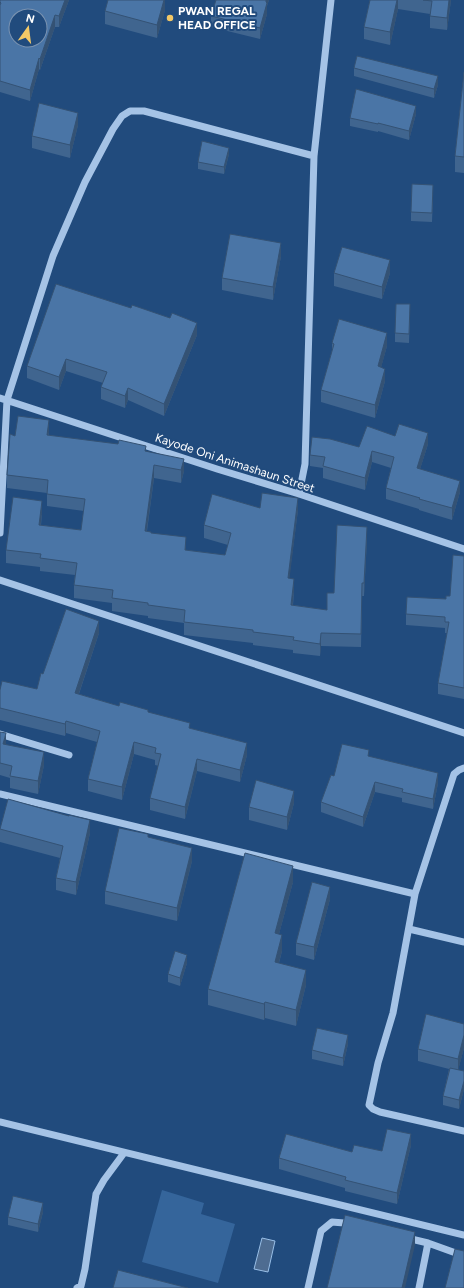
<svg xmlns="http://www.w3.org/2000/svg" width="464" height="1288" font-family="Figtree,sans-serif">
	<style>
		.green { fill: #35659b }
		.water { fill: #4e6c91; stroke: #99bfe7 }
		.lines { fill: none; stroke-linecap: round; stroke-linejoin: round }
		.minor { stroke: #a5c3e6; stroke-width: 7 }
		.wall { fill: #40658f }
		.shaded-wall { fill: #345274 }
		.building { fill: #4a75a6; stroke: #345274; fill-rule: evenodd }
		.poi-dot { fill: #f2c867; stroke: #214b7d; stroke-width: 1.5 }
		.labels { text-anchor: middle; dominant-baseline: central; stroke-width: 4; stroke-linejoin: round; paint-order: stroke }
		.poi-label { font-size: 12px; font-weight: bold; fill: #fff; stroke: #214b7d; text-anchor: start }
		.street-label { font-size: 12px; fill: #fff; stroke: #214b7d }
	</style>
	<rect width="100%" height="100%" fill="#214b7d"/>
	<path class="green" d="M162 1190 204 1203 201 1214 235 1224 218 1283 142 1262Z"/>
	<path class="water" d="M262 1238 275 1241 268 1272 254 1269Z"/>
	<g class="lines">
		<path class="minor" d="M0 398 217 469 299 494 464 549
			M299 494 305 464 314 156 331 0
			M0 533 7 400 53 256 85 182 113 129 122 116 130 111H144L314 156
			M0 580 464 733
			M0 734 69 755
			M464 768 459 770 454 774 415 894 393 1013 378 1063 369 1105 373 1109 380 1112 464 1131
			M0 794 415 894
			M409 929 464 942
			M0 1122 464 1235
			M407 1238 428 1243 464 1256
			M77 1288 81 1286 85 1269 96 1194 104 1180 124 1153
			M308 1288 321 1231 332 1222 344 1223 352 1225
			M419 1288 428 1243"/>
	</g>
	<path class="wall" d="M0 0H69L59 27H55L40 70 39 69 30 101 0 92Z
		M165 0V10L157 38 105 24V11Z
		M216 0H269L267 6V14L260 39 211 27V16Z
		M370 0H451L447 30 430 28V14L398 9 390 45 364 39V27Z
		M354 68 438 85 434 98 354 76Z
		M464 72V173L455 172V156Z
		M416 114 409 140 378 131V132L350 126V118Z
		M78 125 70 158 32 148V136Z
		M229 154 224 174 198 169V162Z
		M433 194 432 222 411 221V212Z
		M281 256 273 300 222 290V278Z
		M334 273H390L382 299 334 286Z
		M410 313 409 343 395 342V333Z
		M197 335 164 416 128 400 125 408 101 399V387L103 383 66 371 59 390 27 378V366Z
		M332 343 387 346 381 367 385 381 375 418 321 402V390L332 351Z
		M49 432V435L146 451 184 471 181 483 154 478 147 531 186 550 225 555 228 545 204 538V525L260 508 298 510 289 578 294 592 293 605 327 610 334 593 367 539 364 596H362L361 647 321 646 320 656 293 653V650L253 645V643L184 635V623L148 618V616L112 611V603L74 598V585L75 575 40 571V567L6 563V550L42 514 41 525 81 530 84 511 47 506V493L7 488V475L15 436Z
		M395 436 428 444 420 469 460 492 452 520 419 510V509L386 499V488L391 468 372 462 365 490 323 478V468L310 466V455L359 447Z
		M464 556V699L438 694V683L447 633H445V628L406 625V614L446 599 450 596Z
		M99 633 79 694 119 706 148 712 190 728 247 755 240 782 197 771 185 819 150 810V798L159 766 155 765V760L134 754 122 800 88 791V779L97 742 66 733 65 736 0 720V690L37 689 43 674Z
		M0 732 6 745 44 765 38 794 10 788V778L0 775Z
		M369 757 438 783 433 809 402 802V798L375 792 363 827 321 812V802L334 776Z
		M294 803 287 830 249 820V807Z
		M0 829 90 833 76 895 56 890V878L60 858 0 842Z
		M148 837 192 861 177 921 105 904V891Z
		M293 882 279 934 282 951 279 963 306 985 296 1026 265 1018 264 1020 208 1005V989Z
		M330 899 314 960 296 955V943Z
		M187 963 180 986 168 982V974Z
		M464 1024V1048L458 1070 464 1071V1089L459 1109 443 1105V1096L449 1069 418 1061V1049Z
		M348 1044 343 1066 312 1059V1050Z
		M411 1145 397 1204 345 1191V1188L279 1169V1158L352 1152 382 1151Z
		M43 1212 38 1232 8 1225V1217Z"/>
	<path class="shaded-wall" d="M65 0H69L59 27V16Z
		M164 0H165V10L157 38V25Z
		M266 0H269L267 6V14L260 39V28Z
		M397 0H398V9L390 45V32Z
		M449 0H451L447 30V18Z
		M55 15V27L40 70V59Z
		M39 58V69L30 101V90Z
		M438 76V85L434 98V89Z
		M416 106V114L409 140V131Z
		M78 113V125L70 158V145Z
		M229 148V154L224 174V167Z
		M281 243V256L273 300V287Z
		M390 260V273L382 299V287Z
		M197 323V335L164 416V404Z
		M387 333V346L378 379V366Z
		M66 359V371L59 390V377Z
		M385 369V381L375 418V405Z
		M128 388V400L125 408V396Z
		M49 420V432L47 447V435Z
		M428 433V444L417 479V468Z
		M372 451V462L365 490V478Z
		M184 459V471L181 483V470Z
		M154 465V478L145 543V531Z
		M460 481V492L452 520V508Z
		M298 498V510L288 591V578Z
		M42 501V514L39 537V525Z
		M367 527V539L364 596V583Z
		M186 537V550H185Z
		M294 579V592L291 618V605Z
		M99 621V633L75 705V693Z
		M321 633V646L320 656V644Z
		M66 721V733L65 736V724Z
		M6 733V746L3 744Z
		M134 742V754L122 800V787Z
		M247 743V755L240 782V770Z
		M44 752V765L38 794V781Z
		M197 759V771L185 819V807Z
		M438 773V783L433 809V799Z
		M375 782V792L363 827V817Z
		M294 791V803L287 830V817Z
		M90 820V833L76 895V882Z
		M192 848V861L177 921V908Z
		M293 866V882L275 949V933Z
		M330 887V899L314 960V947Z
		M282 935V951L275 977V962Z
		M187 955V963L180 986V978Z
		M306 970V985L296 1026V1010Z
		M265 1002V1018L264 1020V1004Z
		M348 1035V1044L343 1066V1058Z
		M464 1035V1048L458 1071V1059Z
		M464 1081V1089L459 1109V1100Z
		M411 1134V1145L397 1204V1193Z
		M43 1203V1212L38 1232V1224Z
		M415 1232V1245L405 1288H402Z"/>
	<path class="building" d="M0 0H65L59 16 55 15 40 59 39 58 30 90 0 81V5L1 3 0 2ZM16 16H40V40H16Z
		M108 0H164L157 25 105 11Z
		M216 0H266V2L267 3 260 28 211 16Z
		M370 0H397L390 32 364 27Z
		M423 0H449L447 18 430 16 432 1Z
		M357 56 438 76 434 89 354 68Z
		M464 72V157L455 156Z
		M356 89 416 106 409 131 378 123V124L350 118Z
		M39 103 78 113 70 145 32 136Z
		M202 141 229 148 224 167 198 162Z
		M412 184 433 185 432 213 411 212Z
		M230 234 281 243 273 287 222 278Z
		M342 247 390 260 382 287 334 273Z
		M56 284 131 308 132 305 170 318 172 313 197 323 164 404 128 388 125 396 101 387 107 372 66 359 59 377 27 366Z
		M396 304H410L409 334 395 333Z
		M339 319 387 333 378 366 385 369 375 405 321 390 334 344 332 343Z
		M18 416 49 420 47 435 118 444 119 440 146 446 145 451 184 459 181 470 154 465 145 531 151 532V533L186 537 185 550 225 555 231 533 204 525 212 494 260 508 262 493 298 498 288 578 294 579 291 605 327 610V593H334L337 525 367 527 364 583H362L361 634 321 633 320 644 293 640 294 637 253 632V630L184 622 185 610 148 605V603L112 598 113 590 74 585 77 563 40 558 41 554 6 550 13 497 42 501 39 525 81 530 85 499 47 494 48 480 7 475 10 434 15 436Z
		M399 424 428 433 417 468 460 481 452 508 419 499 420 498 386 488 394 457 372 451 365 478 323 466 325 457 310 455 312 437 330 439 359 447 367 426 395 436Z
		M453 555 464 556V688L438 683 449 622H445V617L406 614 407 597 446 599V596H450Z
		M66 609 99 621 75 693 119 706 120 702 148 710V712L190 723 189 728 247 743 240 770 197 759 185 807 150 798 161 754 155 753 156 748 134 742 122 787 88 779 100 731 66 721 65 724 0 708V690L2 681 37 689 41 673 43 674Z
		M0 732 6 733 3 744 44 752 38 781 10 776 12 766 0 763Z
		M342 744 369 750 368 756 438 773 433 799 402 792 403 789 375 782 363 817 321 802 331 775 334 776Z
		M256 780 294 791 287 817 249 807Z
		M8 799 69 816V815L90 820 76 882 56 878 63 846 0 829Z
		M119 828 148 834V837L192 848 177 908 105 891Z
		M245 853 293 866 275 933 282 935 275 962 306 970 296 1010 265 1002 264 1004 208 989Z
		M312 882 330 887 314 947 296 943Z
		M175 951 187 955 180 978 168 974Z
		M426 1014 464 1024V1035L458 1059 418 1049Z
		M317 1028 348 1035 343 1058 312 1050Z
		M450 1068 464 1071V1081L459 1100 443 1096Z
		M387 1129 411 1134 397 1193 345 1180 346 1177 279 1158 286 1134 352 1152 354 1145 382 1151Z
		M13 1196 43 1203 38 1224 8 1217Z
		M345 1215 415 1232 402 1288H327Z
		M455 1249 464 1251V1288H445Z
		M118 1270 188 1288H113Z"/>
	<circle class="poi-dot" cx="170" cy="18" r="4"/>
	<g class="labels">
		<g class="poi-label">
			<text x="178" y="11">PWAN REGAL<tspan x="178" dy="14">HEAD OFFICE</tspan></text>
		</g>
		<g class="street-label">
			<text transform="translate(235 463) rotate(18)">Kayode Oni Animashaun Street</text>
		</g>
	</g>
	<g transform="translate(28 28) rotate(14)"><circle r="19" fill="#214b7d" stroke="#7a93b1"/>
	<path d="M0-3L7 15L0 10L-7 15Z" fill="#f2c867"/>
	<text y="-6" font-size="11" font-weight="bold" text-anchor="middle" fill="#ffffff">N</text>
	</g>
</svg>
